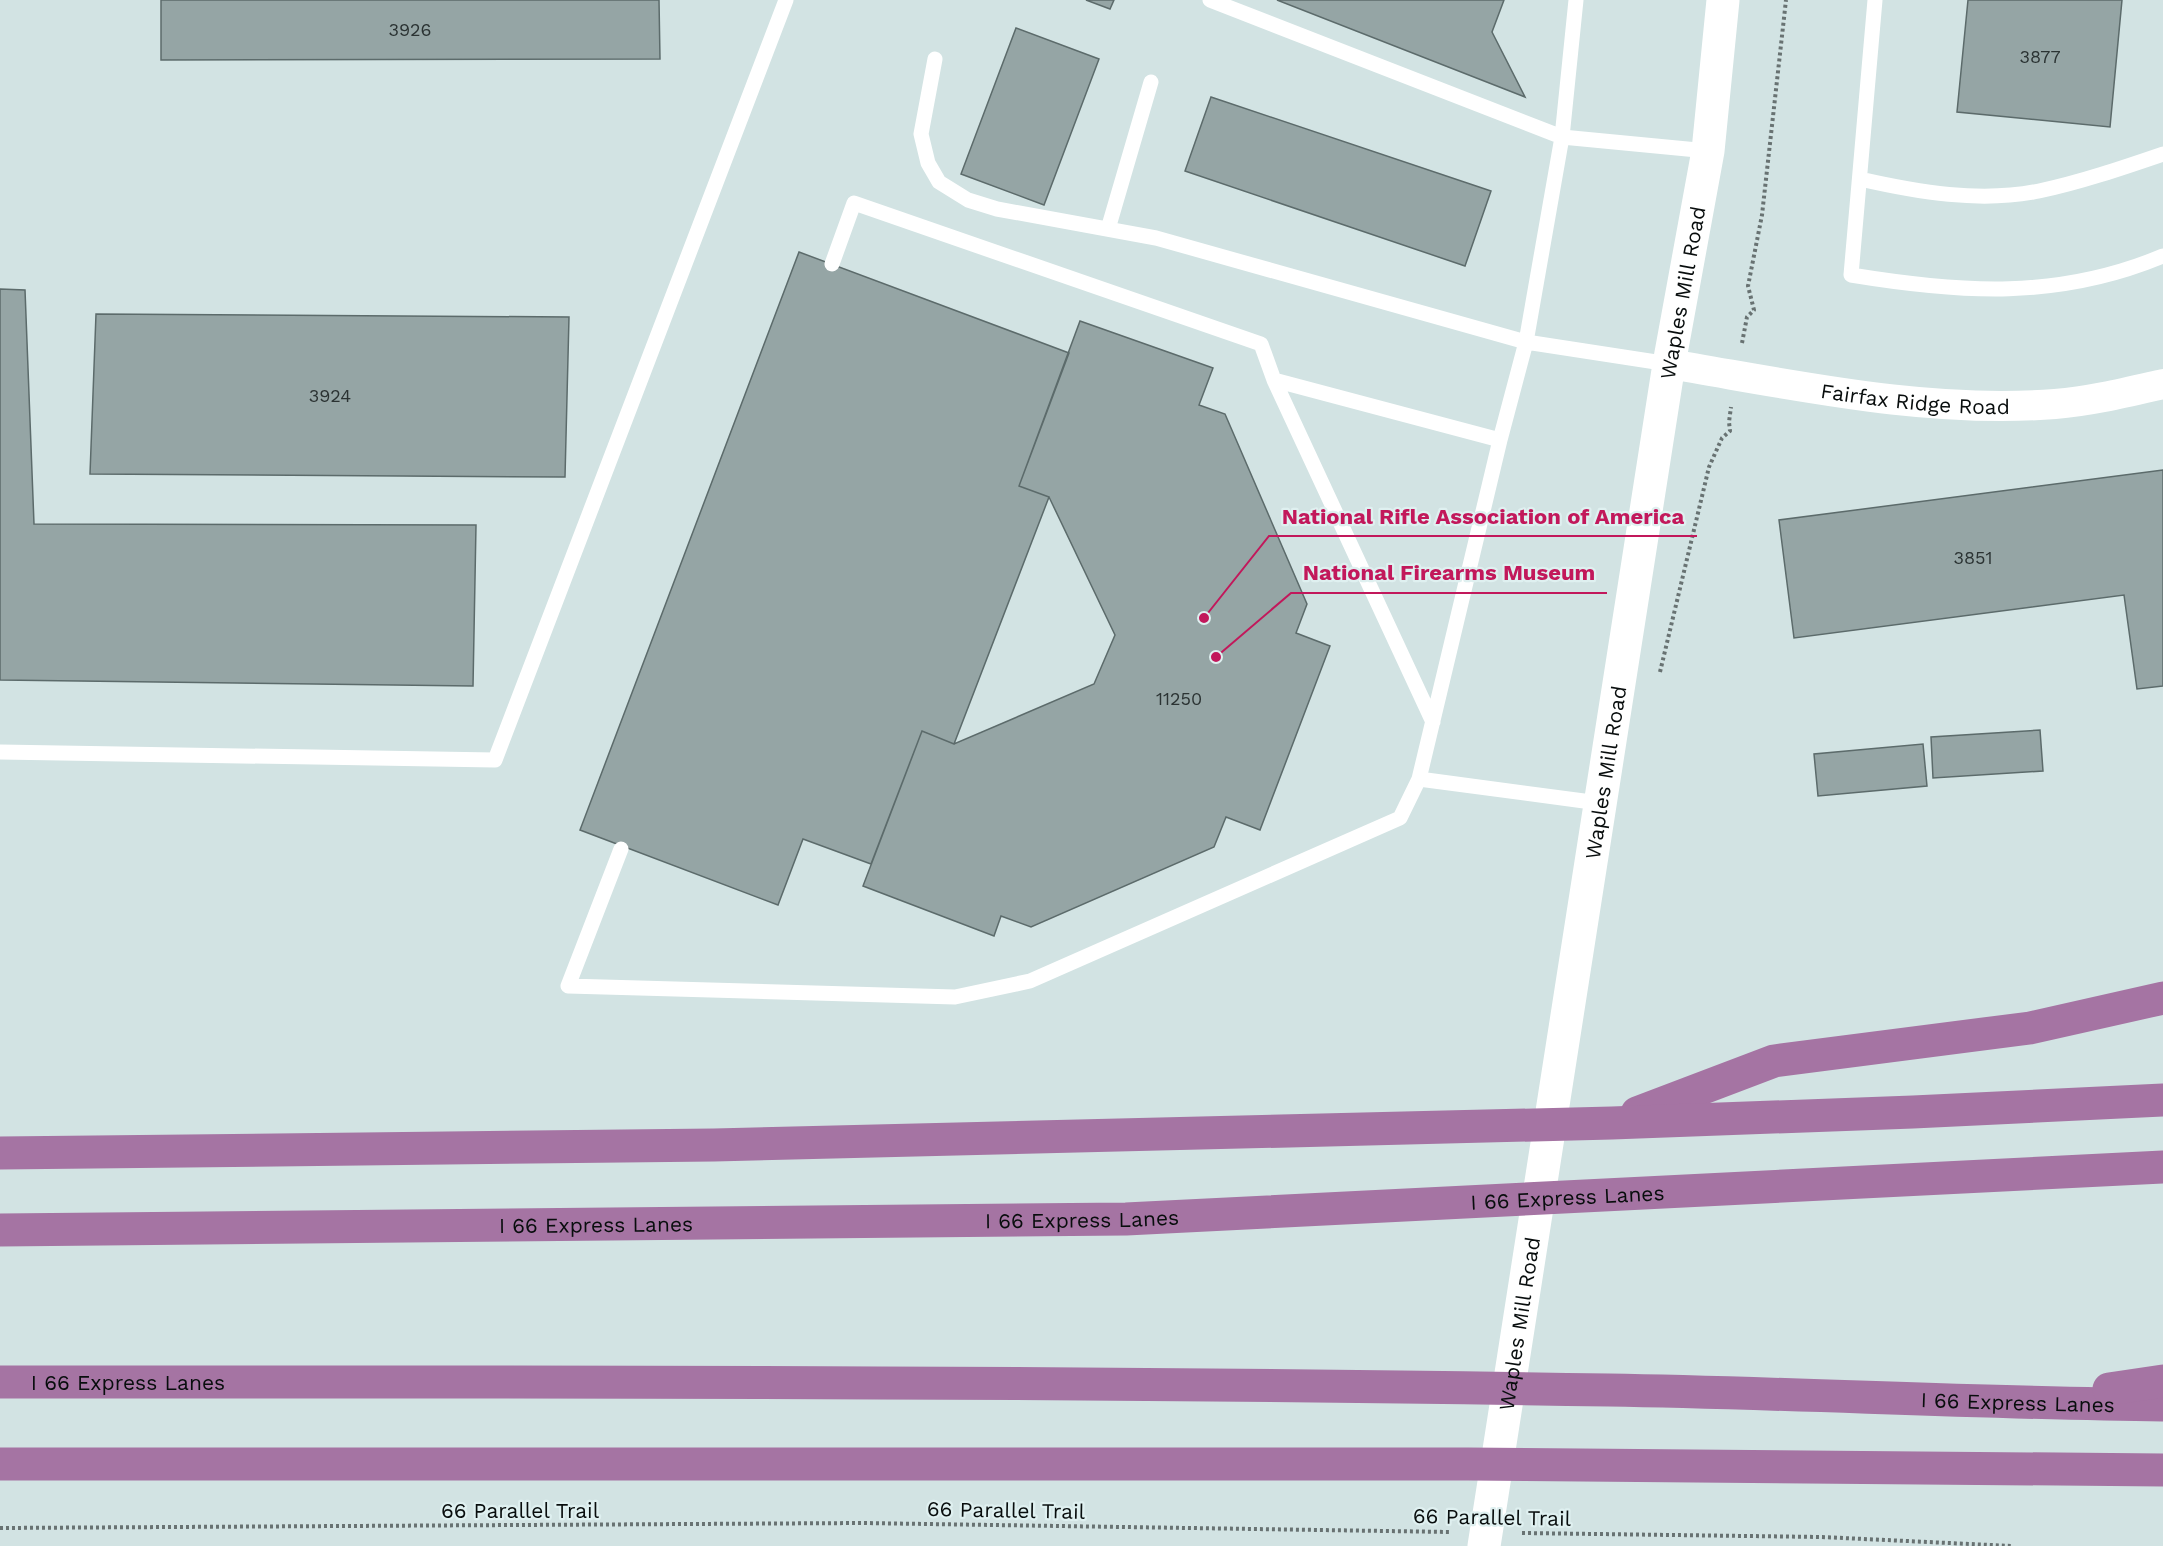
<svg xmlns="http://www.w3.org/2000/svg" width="2163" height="1546" font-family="'Work Sans',sans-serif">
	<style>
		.building { fill: #95a5a5; stroke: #5c6b6b; stroke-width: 1.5 }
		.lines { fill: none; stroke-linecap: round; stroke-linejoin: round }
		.path { stroke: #687272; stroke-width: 4; stroke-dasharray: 3 3; stroke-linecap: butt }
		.service { stroke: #fff; stroke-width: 15 }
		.minor { stroke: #fff; stroke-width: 30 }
		.secondary { stroke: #fff; stroke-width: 33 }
		.motorway { stroke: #a574a3; stroke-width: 33 }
		.labels { text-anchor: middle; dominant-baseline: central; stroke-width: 4.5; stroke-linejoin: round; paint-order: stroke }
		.number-label { font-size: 18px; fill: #2b3333 }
		.street-label { font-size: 21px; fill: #080d0d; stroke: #dff0f0 }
		.leader { fill: none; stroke: #c2185b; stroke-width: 2 }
		.callout-dot { fill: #c2185b; stroke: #dff0f0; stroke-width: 2 }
		.callout-label { font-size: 22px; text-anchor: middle; font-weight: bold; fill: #c2185b; stroke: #dff0f0; stroke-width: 4.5; stroke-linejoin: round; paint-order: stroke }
	</style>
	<rect width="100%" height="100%" fill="#d2e3e3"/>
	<path class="building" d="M161 0H659L660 59 161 60Z
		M1086 0H1114L1110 9Z
		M1277 0H1504L1492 32 1525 97Z
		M1968 0H2122L2110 127 1957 112Z
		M1016 28 1099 59 1044 205 961 174Z
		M1211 97 1491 191 1465 266 1185 171Z
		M799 252 1069 353 1019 486 1049 497 954 744 922 731 871 864 803 839 778 905 580 830Z
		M0 289 25 290 34 524 476 525 473 686 0 680Z
		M96 314 569 317 565 477 90 474Z
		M1080 321 1213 368 1199 405 1225 414 1307 604 1296 633 1330 646 1260 830 1226 817 1214 847 1031 927 1001 916 994 936 863 886 922 731 954 744 1094 684 1115 635 1049 497 1019 486Z
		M2163 470V686L2137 689 2124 595 1794 638 1779 520Z
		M2040 730 2043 771 1933 778 1931 737Z
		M1923 744 1927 786 1818 796 1814 754Z"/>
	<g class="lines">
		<path class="path" d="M1742 343 1747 317 1754 310 1748 286 1762 215 1786 0
			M1660 672 1709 467 1722 438 1730 431 1729 422 1731 407
			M0 1528 862 1523 1451 1532
			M1522 1533 1822 1537 2012 1546"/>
		<path class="service" d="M1210 0 1562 137 1708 151
			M1875 0 1851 275C1961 293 2058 300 2163 256
			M935 59 921 134 928 163 939 182 968 200 997 209 1156 238 1526 342 1669 364
			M1860 179C1917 192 1980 203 2039 191 2081 182 2122 168 2163 154
			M1108 229 1151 82
			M832 264 854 203 1261 344 1274 380 1500 440
			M1274 380 1433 722
			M0 752 495 760 786 0
			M1419 779 1599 803
			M621 849 568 986 955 997 1030 981 1400 818 1419 779 1500 440 1526 342 1562 137 1576 0"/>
		<path class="minor" id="s1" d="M1669 364C1796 385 1926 414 2055 404 2092 401 2128 392 2163 384"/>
		<path class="secondary" id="s2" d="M1484 1546 1669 364 1708 151 1723 0"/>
		<g class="motorway">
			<path d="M1637 1113 1774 1061 2030 1028 2163 998"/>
			<path d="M0 1153 714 1145 1612 1123 1913 1112 2163 1100"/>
			<path id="s3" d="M0 1230 1126 1219 2163 1167"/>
			<path id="s4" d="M0 1382C536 1382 1073 1381 1609 1390 1794 1393 1978 1403 2163 1405"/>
			<path d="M2109 1389 2163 1381"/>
			<path d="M0 1464H1468L2163 1470"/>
		</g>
	</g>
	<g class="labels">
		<g class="number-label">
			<text x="410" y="29">3926</text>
			<text x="2040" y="56">3877</text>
			<text x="330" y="395">3924</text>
			<text x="1973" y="557">3851</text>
			<text x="1179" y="698">11250</text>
		</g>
		<g class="street-label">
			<text stroke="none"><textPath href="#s2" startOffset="1269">Waples Mill Road</textPath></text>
			<text stroke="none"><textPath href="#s1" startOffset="249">Fairfax Ridge Road</textPath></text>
			<text stroke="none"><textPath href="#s2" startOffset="783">Waples Mill Road</textPath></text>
			<text stroke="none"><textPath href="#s3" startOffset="1568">I 66 Express Lanes</textPath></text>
			<text stroke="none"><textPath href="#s3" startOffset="1082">I 66 Express Lanes</textPath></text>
			<text stroke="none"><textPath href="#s3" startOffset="596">I 66 Express Lanes</textPath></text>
			<text stroke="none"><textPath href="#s2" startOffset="225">Waples Mill Road</textPath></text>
			<text stroke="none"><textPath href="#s4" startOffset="128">I 66 Express Lanes</textPath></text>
			<text stroke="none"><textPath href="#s4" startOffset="2018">I 66 Express Lanes</textPath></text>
			<text x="520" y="1510">66 Parallel Trail</text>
			<text transform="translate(1006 1510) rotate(1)">66 Parallel Trail</text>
			<text transform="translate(1492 1517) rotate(1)">66 Parallel Trail</text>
		</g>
	</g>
	<path class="leader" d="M1204 618L1269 536H1697M1216 657L1291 593H1607"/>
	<g class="callout-dot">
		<circle cx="1204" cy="618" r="6"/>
		<circle cx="1216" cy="657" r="6"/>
	</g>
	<g class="callout-label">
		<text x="1483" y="524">National Rifle Association of America</text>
		<text x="1449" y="580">National Firearms Museum</text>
	</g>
</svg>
